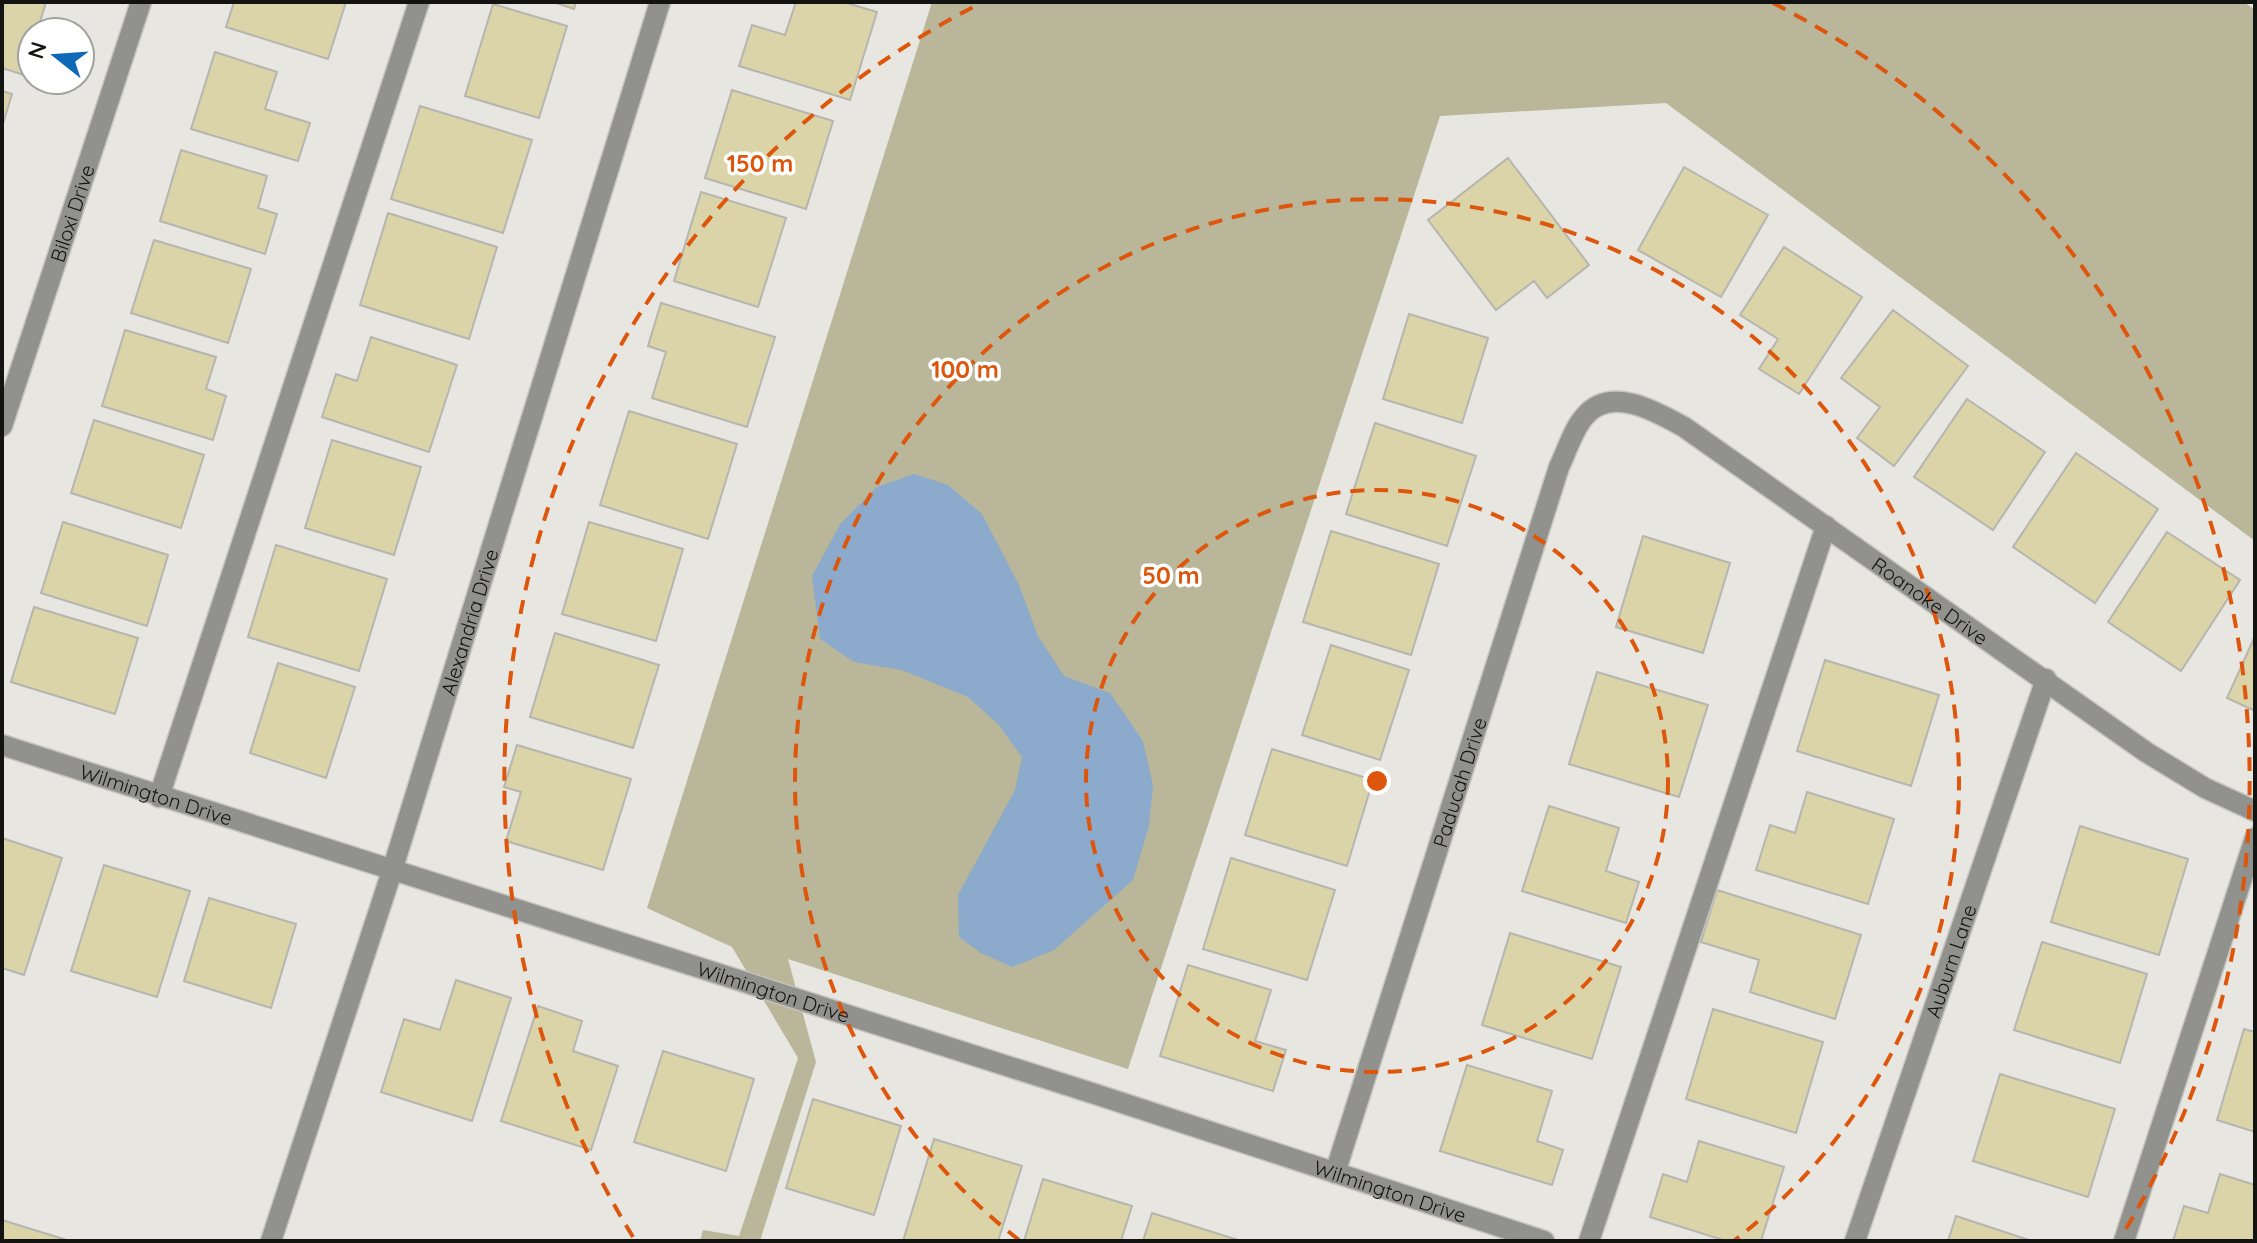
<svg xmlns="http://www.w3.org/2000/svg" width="2257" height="1243" font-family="Quicksand,sans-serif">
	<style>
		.green { fill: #b9b699 }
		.water { fill: #8caacb }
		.building { fill: #dad4a8; stroke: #b6b5af; stroke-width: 2 }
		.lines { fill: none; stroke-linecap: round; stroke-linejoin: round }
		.minor-casing { stroke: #c5c4bf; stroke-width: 23 }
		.minor { stroke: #91918e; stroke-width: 20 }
		.ring { fill: none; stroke: #dd560c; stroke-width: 4; stroke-dasharray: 14 10 }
		.labels { text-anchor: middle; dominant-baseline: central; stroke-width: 7; stroke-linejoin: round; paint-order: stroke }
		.street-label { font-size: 20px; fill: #131311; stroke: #fff }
		.centre { fill: #dd560c; stroke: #fff; stroke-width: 4 }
		.ring-label { font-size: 24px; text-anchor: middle; font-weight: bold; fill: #dd560c; stroke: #fff; stroke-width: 7; stroke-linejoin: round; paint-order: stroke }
	</style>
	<rect width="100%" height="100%" fill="#e7e6e0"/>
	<path class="green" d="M932 2H2244L2255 10V541L1666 103 1440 116 1128 1069 788 959 816 1062 760 1241H700L703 1230 739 1236 798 1058 732 947 647 908Z"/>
	<path class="water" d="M914 474 948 485 982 514 1019 585 1038 636 1064 676 1110 693 1143 741 1153 785 1149 826 1133 880 1054 950 1012 967 981 953 959 937 958 895 1015 790 1022 757 999 725 968 697 902 670 854 662 820 639 812 576 841 523 877 487Z"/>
	<path class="building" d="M2 2H46L37 32H32V49L24 75 2 68Z
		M234 2H346L328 59 226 27Z
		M553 2H576L574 9Z
		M796 2H843L877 12 850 100 739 66 752 25 785 35Z
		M493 4 567 26 539 118 465 96Z
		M215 52 277 72 265 109 310 123 298 161 191 129Z
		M732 90 833 121 806 209 705 178Z
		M2 91 12 94 2 127Z
		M420 106 532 140 503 233 391 199Z
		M181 150 267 176 258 208 277 214 265 254 160 221Z
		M1508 158 1589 265 1547 298 1534 281 1496 310 1428 220Z
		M1684 167 1768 215 1721 297 1638 250Z
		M701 192 786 218 758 307 674 281Z
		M388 213 497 247 469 339 360 305Z
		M154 240 251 269 228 343 131 313Z
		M1784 247 1862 297 1799 394 1759 369 1778 339 1740 315Z
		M661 303 775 337 747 427 652 398 666 352 648 346Z
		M1893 310 1968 366 1894 466 1857 438 1880 407 1841 378Z
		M1409 314 1488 338 1462 423 1383 399Z
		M125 330 216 357 206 389 226 396 213 440 102 406Z
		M371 337 457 365 429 452 322 417 336 374 357 381Z
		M1967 399 2045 452 1993 530 1914 477Z
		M629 411 737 444 708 539 600 505Z
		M94 420 204 455 181 528 71 493Z
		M1375 423 1476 456 1447 546 1346 514Z
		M332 440 421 467 394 555 305 528Z
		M2076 453 2158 509 2095 603 2013 547Z
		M63 522 168 555 147 626 41 593Z
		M589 522 683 549 656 641 562 614Z
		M1331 531 1439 564 1411 655 1303 622Z
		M2167 532 2240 580 2181 671 2108 622Z
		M1643 536 1730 563 1703 653 1616 627Z
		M276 545 387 579 359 671 248 637Z
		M34 607 138 638 115 714 11 682Z
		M555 633 659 665 633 748 530 717Z
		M2255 636V711L2227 698Z
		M1331 645 1409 670 1380 760 1302 735Z
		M1825 660 1939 695 1911 786 1797 751Z
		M278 663 355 687 326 778 250 753Z
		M1597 672 1708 705 1679 797 1569 764Z
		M517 745 631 779 603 870 506 841 521 792 504 787Z
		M1272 749 1373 780 1347 866 1245 835Z
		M1807 792 1894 819 1868 904 1756 870 1770 825 1795 833Z
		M1549 806 1619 828 1606 871 1639 882 1626 923 1522 891Z
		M2080 826 2188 859 2159 955 2051 922Z
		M2 838 62 858 24 975 2 968Z
		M1231 858 1335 890 1307 980 1203 949Z
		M104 865 190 891 157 997 71 971Z
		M1717 890 1861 935 1835 1019 1750 992 1759 960 1701 942Z
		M209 898 296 924 271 1008 184 981Z
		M1510 933 1621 967 1592 1059 1482 1025Z
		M2042 942 2147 974 2120 1063 2014 1030Z
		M1188 965 1271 990 1255 1041 1286 1050 1273 1091 1160 1056Z
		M456 980 511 998 472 1121 381 1092 404 1019 440 1030Z
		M538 1006 582 1021 573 1051 618 1066 591 1150 501 1121Z
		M1713 1009 1823 1042 1796 1133 1686 1099Z
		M2244 1029 2255 1032V1132L2217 1120Z
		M663 1051 754 1079 726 1171 634 1142Z
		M1467 1065 1552 1091 1537 1141 1563 1150 1552 1185 1440 1151Z
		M2000 1074 2115 1109 2088 1197 1973 1161Z
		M813 1099 901 1126 874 1215 786 1188Z
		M934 1139 1022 1166 998 1241H903Z
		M1699 1141 1784 1167 1761 1241H1726L1650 1217 1663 1174 1687 1182Z
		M2220 1174 2255 1185V1241H2173L2184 1206 2208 1213Z
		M1043 1179 1132 1206 1121 1241H1024Z
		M1152 1213 1238 1240 1237 1241H1143Z
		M1956 1216 2032 1241H1948Z
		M2 1220 70 1241H2Z"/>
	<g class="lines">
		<defs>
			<g id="minor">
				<path id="s1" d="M2 426 141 2"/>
				<path id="s2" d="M2 745 1098 1095 1544 1241"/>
				<path d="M159 797 419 2"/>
				<path id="s3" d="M1335 1173 1559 467C1567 451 1573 429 1585 416 1611 385 1657 412 1684 427L2146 752 2205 788 2255 811"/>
				<path id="s4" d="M271 1241 392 871 660 2"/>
				<path d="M1589 1241 1826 526"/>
				<path id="s5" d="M1855 1241 2046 679"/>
				<path d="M2124 1241 2255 838"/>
			</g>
		</defs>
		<use href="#minor" class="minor-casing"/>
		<use href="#minor" class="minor"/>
	</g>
	<g class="ring">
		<circle cx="1377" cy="781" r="291"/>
		<path d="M1019 1240A582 582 0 1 1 1735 1240"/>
		<path d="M633 1237A873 873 0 0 1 981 3M1773 3A873 873 0 0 1 2121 1237"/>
	</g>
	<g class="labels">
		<g class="street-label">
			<text stroke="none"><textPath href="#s1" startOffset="224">Biloxi Drive</textPath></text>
			<text stroke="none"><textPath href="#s3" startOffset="1208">Roanoke Drive</textPath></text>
			<text stroke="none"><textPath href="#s4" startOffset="650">Alexandria Drive</textPath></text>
			<text stroke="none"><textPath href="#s3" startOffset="410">Paducah Drive</textPath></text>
			<text stroke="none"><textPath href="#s2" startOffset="162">Wilmington Drive</textPath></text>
			<text stroke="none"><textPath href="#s5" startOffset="296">Auburn Lane</textPath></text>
			<text stroke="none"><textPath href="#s2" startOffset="810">Wilmington Drive</textPath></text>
			<text stroke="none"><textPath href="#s2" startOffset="1458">Wilmington Drive</textPath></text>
		</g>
	</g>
	<circle cx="1377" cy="781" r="12" class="centre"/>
	<g class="ring-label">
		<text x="760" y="172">150 m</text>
		<text x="965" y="378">100 m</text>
		<text x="1171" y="584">50 m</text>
	</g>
	<rect width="2257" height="1243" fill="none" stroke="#131311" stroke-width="8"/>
	<g transform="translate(56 56) rotate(287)"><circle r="38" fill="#ffffff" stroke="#a1a1a0" stroke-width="2"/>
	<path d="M0-6L14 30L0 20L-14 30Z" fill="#1069b6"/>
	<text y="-12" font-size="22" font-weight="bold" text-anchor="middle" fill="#131311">N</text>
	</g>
</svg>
